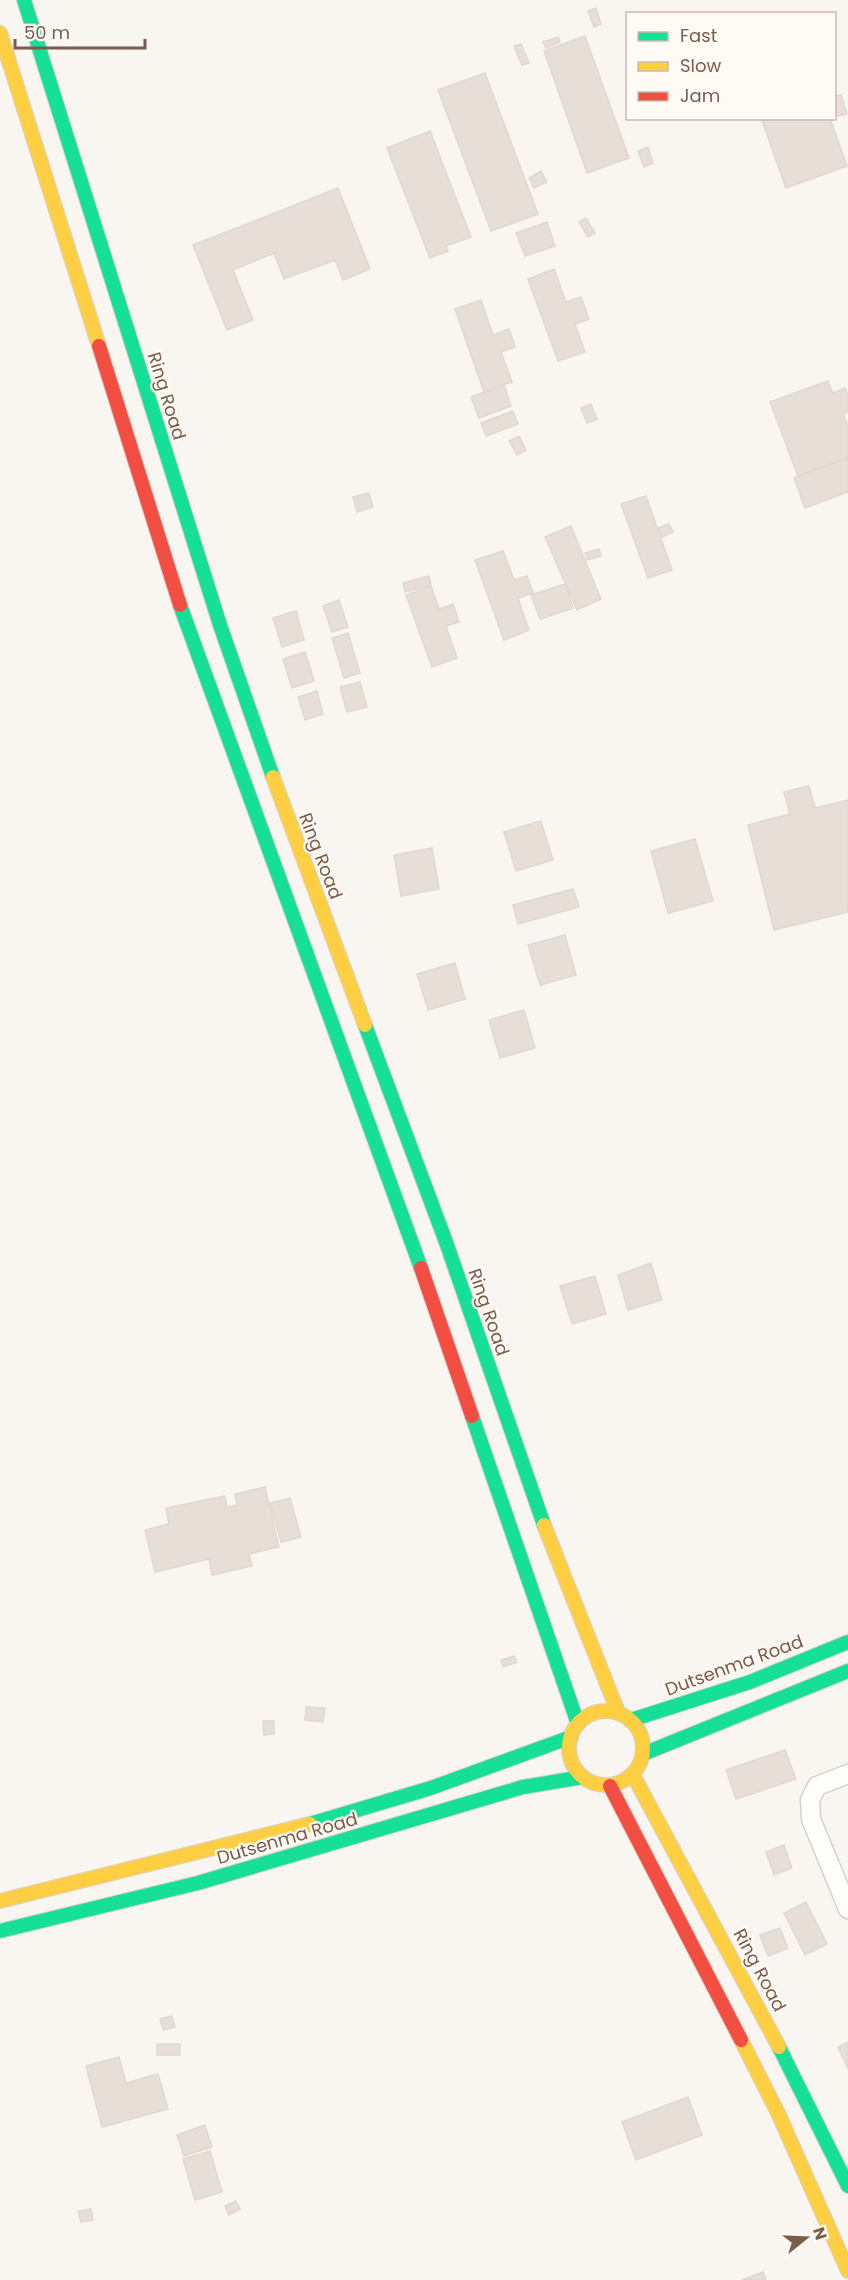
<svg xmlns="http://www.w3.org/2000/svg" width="848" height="2280" font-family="Poppins,sans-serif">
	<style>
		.building { fill: #e6ded7; stroke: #e2d8d2; stroke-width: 1.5 }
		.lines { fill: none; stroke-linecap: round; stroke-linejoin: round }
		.street-casing { stroke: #d7d1cb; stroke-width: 21 }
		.fast-casing { stroke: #dad1cc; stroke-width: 16 }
		.slow-casing { stroke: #dad1cc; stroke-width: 16 }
		.jam-casing { stroke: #dad1cc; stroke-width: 16 }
		.street { stroke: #fefefd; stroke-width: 18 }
		.fast { stroke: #16e098; stroke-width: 14 }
		.slow { stroke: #ffcf43; stroke-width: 14 }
		.jam { stroke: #f24e42; stroke-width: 14 }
		.labels { text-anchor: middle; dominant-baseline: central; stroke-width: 4.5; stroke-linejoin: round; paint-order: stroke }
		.street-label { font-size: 18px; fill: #7a5c4d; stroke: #fffaf3 }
	</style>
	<rect width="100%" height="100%" fill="#f9f5f0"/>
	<path class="building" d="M596 8 601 24 594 27 588 11Z
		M585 36 629 158 587 173 544 51Z
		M558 37 560 42 546 48 543 42Z
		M521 44 529 63 522 65 514 46Z
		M485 73 538 214 491 231 438 90Z
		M841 95 847 114 834 117V97Z
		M761 118H830L847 166 786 188Z
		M430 131 471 237 446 246 448 251 430 258 387 148Z
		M648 147 653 163 644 167 638 151Z
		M541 171 547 182 534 188 529 178Z
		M338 188 370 269 343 280 335 260 284 279 274 253 233 270 253 320 227 330 193 245Z
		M586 218 595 233 588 237 579 222Z
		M547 222 555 246 525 256 516 233Z
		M554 269 566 302 581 297 589 319 575 324 585 352 558 361 528 279Z
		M481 300 493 335 509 329 515 347 501 352 512 382 484 392 455 309Z
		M828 381 833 393 845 388 848 395V412L843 414 848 425V457L798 476 770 402Z
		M504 385 511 406 479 418 471 397Z
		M591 404 597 419 587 423 581 408Z
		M513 411 518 424 486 436 481 423Z
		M519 436 526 450 517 455 509 441Z
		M848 458V492L805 508 794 478Z
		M369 493 373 507 357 512 353 497Z
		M646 496 672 570 648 578 621 504Z
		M669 524 673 532 662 537 658 528Z
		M571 526 601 599 577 610 545 537Z
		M599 549 601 556 587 560 585 553Z
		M503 551 514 580 527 576 533 593 518 598 529 630 504 640 475 560Z
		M429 576 431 585 405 592 403 583Z
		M565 584 573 608 540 619 531 595Z
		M431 586 439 609 453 604 459 622 446 626 457 658 432 667 406 595Z
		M339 600 348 627 332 632 323 606Z
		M296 611 304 640 282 647 273 618Z
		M348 633 360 673 344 678 332 638Z
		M305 652 314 681 292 688 283 659Z
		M360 682 367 707 347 712 340 687Z
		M317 691 323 714 305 720 298 697Z
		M809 786 815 808 848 800V912L774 930 748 825 790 814 784 792Z
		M541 821 553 860 516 871 504 832Z
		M695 839 713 901 668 913 651 851Z
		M432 848 439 889 401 896 394 855Z
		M573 889 579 907 518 924 513 905Z
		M565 935 576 975 540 985 528 945Z
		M455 963 465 999 428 1010 417 974Z
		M524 1010 535 1048 500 1058 489 1020Z
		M651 1263 662 1300 628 1310 618 1275Z
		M595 1276 606 1314 572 1324 560 1286Z
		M265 1487 279 1547 249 1554 252 1566 212 1575 209 1559 155 1572 145 1530 169 1524 166 1508 225 1496 227 1507 237 1505 235 1494Z
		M290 1498 301 1537 281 1542 270 1503Z
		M514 1656 517 1662 503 1667 501 1660Z
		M306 1707 325 1708 323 1722 305 1720Z
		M263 1721H274V1734L264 1735Z
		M785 1750 796 1779 736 1799 726 1770Z
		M784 1845 792 1868 774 1875 766 1852Z
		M806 1902 827 1944 805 1955 784 1913Z
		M780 1928 788 1948 768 1956 760 1935Z
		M172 2016 175 2027 163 2030 160 2019Z
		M848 2042V2069L838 2047Z
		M157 2044H180V2055H157Z
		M119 2057 126 2083 158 2074 168 2109 102 2127 86 2066Z
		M688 2097 702 2135 636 2160 622 2122Z
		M205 2125 212 2147 184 2156 177 2135Z
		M210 2151 222 2192 195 2200 183 2159Z
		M236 2201 240 2209 229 2215 225 2206Z
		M91 2209 93 2220 81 2222 78 2211Z
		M763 2272 766 2280H742Z"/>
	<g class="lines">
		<defs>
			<path id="street" d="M848 1774 817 1786 810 1800 811 1819 848 1909"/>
			<path id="fast" d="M24 0 220 625 273 777
				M180 605 421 1268
				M365 1025 446 1242 544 1525
				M472 1416 578 1724
				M631 1720 750 1682 848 1642
				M643 1754 848 1671
				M310 1824 431 1788 571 1737
				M0 1931 198 1883 523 1787 583 1777
				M779 2047 848 2186"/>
			<path id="slow" d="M0 33 99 346
				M273 777 365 1025
				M544 1525 618 1712
				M569 1748a37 37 0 1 1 74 0a37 37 0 1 1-74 0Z
				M633 1775 779 2047
				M0 1901 310 1824
				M741 2040 778 2113 848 2271"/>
			<path id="jam" d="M99 346 180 605
				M421 1268 472 1416
				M610 1786 741 2040"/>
		</defs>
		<use href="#street" class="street-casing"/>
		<use href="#fast" class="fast-casing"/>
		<use href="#slow" class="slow-casing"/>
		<use href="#jam" class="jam-casing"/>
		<use href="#street" class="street"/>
		<use href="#fast" class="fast"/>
		<use href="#slow" class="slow"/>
		<use href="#jam" class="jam"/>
	</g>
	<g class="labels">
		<g class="street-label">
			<text transform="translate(167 396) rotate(73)">Ring Road</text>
			<text transform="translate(321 856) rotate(69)">Ring Road</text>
			<text transform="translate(489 1312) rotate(71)">Ring Road</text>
			<text transform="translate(734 1665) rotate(-20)">Dutsenma Road</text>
			<text transform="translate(287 1838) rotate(-16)">Dutsenma Road</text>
			<text transform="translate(760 1970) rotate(62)">Ring Road</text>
		</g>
	</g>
	<rect x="626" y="12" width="210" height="108" fill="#fffaf3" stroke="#cabbb1" stroke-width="1.5"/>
	<rect x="638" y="32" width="30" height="9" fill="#16e098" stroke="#cabbb1" stroke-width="1.5"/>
	<text x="680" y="42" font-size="18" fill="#7a5c4d">Fast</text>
	<rect x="638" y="62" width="30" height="9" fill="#ffcf43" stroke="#cabbb1" stroke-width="1.5"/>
	<text x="680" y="72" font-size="18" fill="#7a5c4d">Slow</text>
	<rect x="638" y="92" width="30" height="9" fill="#f24e42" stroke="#cabbb1" stroke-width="1.5"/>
	<text x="680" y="102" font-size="18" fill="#7a5c4d">Jam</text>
	<g transform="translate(806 2238) rotate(72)" stroke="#fffaf3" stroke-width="4.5" paint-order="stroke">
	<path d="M0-4.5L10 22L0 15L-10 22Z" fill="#7a5c4d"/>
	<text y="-9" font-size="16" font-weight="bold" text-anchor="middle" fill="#7a5c4d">N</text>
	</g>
	<path d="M15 39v9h130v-9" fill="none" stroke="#7a5c4d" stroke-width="3"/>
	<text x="24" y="39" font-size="18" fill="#7a5c4d" stroke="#fffaf3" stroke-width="4.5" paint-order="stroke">50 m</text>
</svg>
